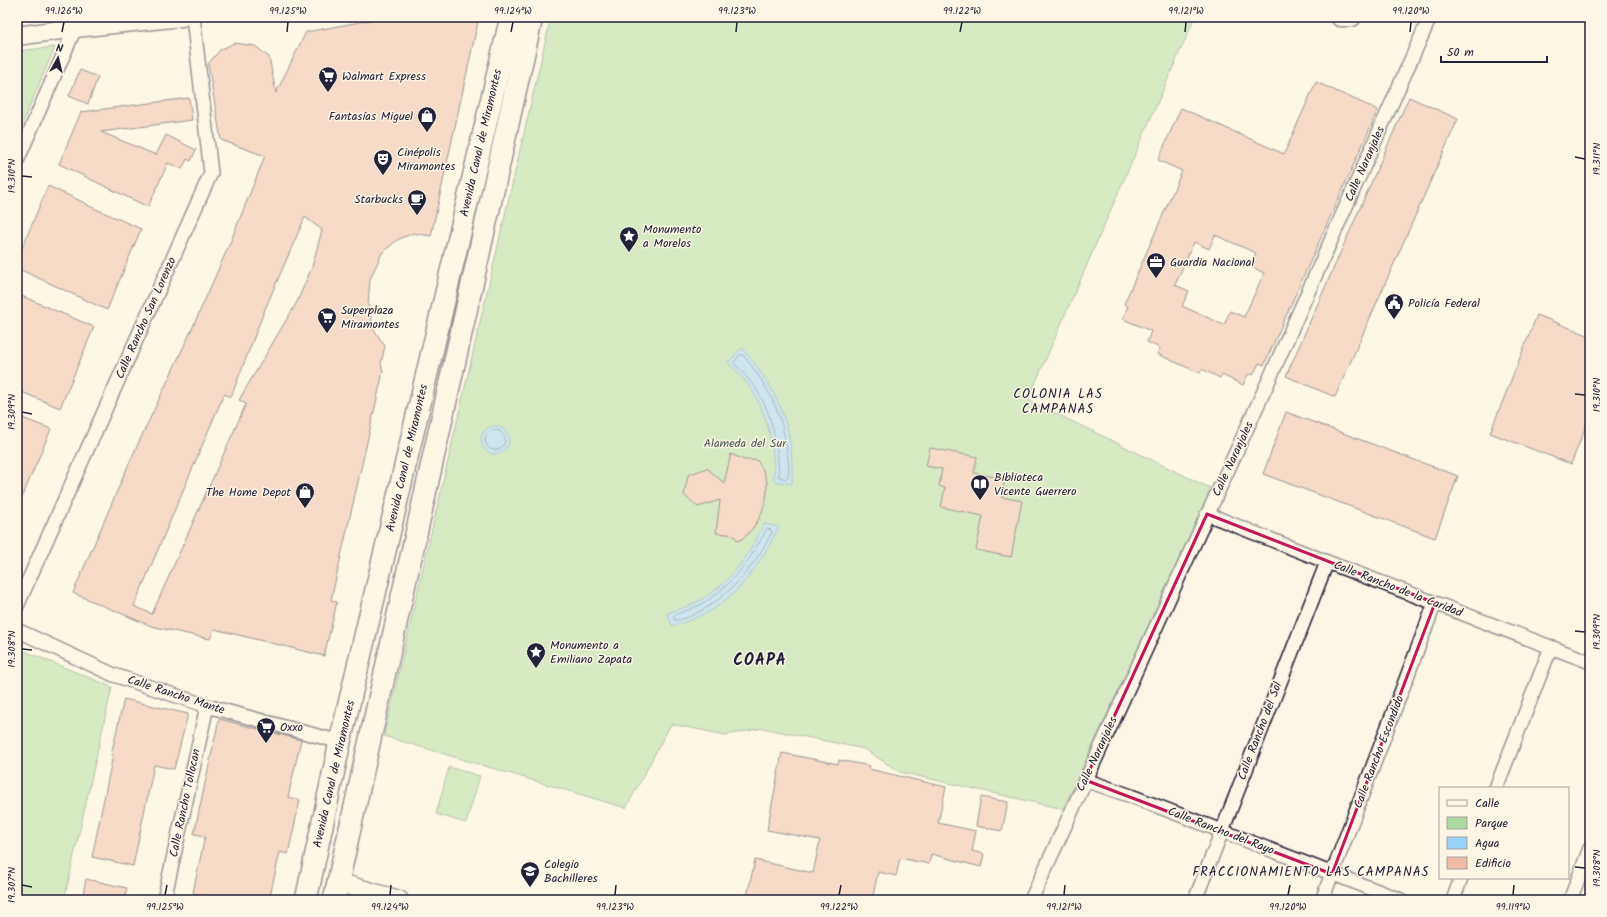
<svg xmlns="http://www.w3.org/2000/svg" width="1607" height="917" font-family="Kalam,sans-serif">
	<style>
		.green { fill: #aadb9c; stroke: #667e6c }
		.water { fill: #98d2f8; stroke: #698cac }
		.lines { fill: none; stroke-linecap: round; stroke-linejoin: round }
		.shore { stroke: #516887; stroke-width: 1 }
		.building { fill: #f0baa4; stroke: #22223b; fill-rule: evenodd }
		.street-casing { stroke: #22223b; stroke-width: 16 }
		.secondary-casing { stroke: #22223b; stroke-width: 21 }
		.primary-casing { stroke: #22223b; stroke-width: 24 }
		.street { stroke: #fcf5e5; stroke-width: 13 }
		.secondary { stroke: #fcf5e5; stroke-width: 18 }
		.primary { stroke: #fcf5e5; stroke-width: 21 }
		.marked { fill: none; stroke: #c2185b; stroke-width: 3; stroke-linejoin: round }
		.ticks { fill: none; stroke: #22223b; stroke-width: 1.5 }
		.labels { text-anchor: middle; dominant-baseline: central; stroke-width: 3; stroke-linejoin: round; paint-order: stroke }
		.poi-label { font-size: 12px; fill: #22223b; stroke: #fcf5e5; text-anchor: start }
		.street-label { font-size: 12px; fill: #22223b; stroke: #fcf5e5 }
		.park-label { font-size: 12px; fill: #4b5a58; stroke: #fcf5e5 }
		.neighbourhood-label { font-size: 13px; letter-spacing: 1px; fill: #22223b; stroke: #fcf5e5 }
		.district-label { font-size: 16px; font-weight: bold; letter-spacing: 1px; fill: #22223b; stroke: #fcf5e5 }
		.neatline { fill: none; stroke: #22223b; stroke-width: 1.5 }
		.ticks-label { font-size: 10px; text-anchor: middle; fill: #22223b }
	</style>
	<rect width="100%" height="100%" fill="#fcf5e5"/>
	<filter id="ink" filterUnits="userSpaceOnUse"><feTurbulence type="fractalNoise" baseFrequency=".025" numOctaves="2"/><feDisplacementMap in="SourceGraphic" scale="8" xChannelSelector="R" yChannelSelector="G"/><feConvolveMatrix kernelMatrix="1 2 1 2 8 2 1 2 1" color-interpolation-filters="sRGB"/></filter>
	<g filter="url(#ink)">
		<path class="green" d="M551 17H1180L1194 19 1028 400 1212 489 1063 809 900 772 864 749 763 728 726 735 671 724 626 808 384 736Z
			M55 47 17 136V51Z
			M17 648 112 687 64 900H17Z
			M449 767 480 776 466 823 436 814Z"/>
		<path class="water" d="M742 348C779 392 794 425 792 484L774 481C775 450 769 420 753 392 747 381 736 371 728 362Z
			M481 440a14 14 0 1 1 28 0a14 14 0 1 1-28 0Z
			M764 524 779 527C763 558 743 591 712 610 699 617 686 622 672 626L667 613C680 609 693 605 704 598 733 580 750 553 764 524Z"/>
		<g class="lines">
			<path class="shore" d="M740 355H743C768 385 782 413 787 451 788 460 790 472 787 479L779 477C778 446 773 415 756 389 750 380 741 371 734 363Z
				M485 440a10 10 0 1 1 20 0a10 10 0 1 1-20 0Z
				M768 529 771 530 772 532C755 566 731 595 697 613 691 616 681 621 674 620V615C685 611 698 607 708 600 734 582 752 558 766 530Z"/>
		</g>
		<path class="building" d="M387 17H479L431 236 413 233 397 240 382 253 370 279 368 305 374 330 385 346 381 363 383 372 331 600 337 602 324 656 214 629 210 639 151 626 73 593 131 459 192 329 230 243 265 156 221 140 208 64 220 50 234 43 255 46 269 57 276 93 306 32ZM305 217 322 230 312 267 297 302 239 400 246 404 152 614 134 606 224 394 231 397 265 309Z
			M80 70 98 77 88 104 69 96Z
			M1316 82 1378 110 1264 365 1259 363 1253 375 1248 374 1243 385 1222 375 1220 378 1202 369 1200 373 1157 354 1160 348 1147 342 1151 331 1123 319 1128 306 1124 304 1182 171 1158 160 1181 108 1284 154ZM1215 235 1256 253 1250 266 1264 273 1244 317 1230 311 1224 325 1182 306 1189 291 1175 285 1194 242 1209 249Z
			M1409 97 1458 119 1335 397 1286 376Z
			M189 98 192 120 101 132 156 155 166 135 196 150 191 161 187 159 182 169 168 163 148 207 59 164 81 112Z
			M48 186 87 204V205L141 229 107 310 17 268V260Z
			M17 294 94 327 60 408 17 390Z
			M1537 315 1590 336V416L1571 464 1490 433Z
			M1286 412 1458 476 1435 538 1263 474Z
			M17 416 51 429 17 509Z
			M930 448 977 457 974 473 1005 479 1001 497 1022 501 1011 557 976 550 983 516 941 507 945 488 939 486 942 469 926 466Z
			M731 454 744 460H757L763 470 767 482V494L764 506 760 517 753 528 746 536 738 541 734 536 728 534 716 533 720 500 698 507 684 495 688 475 707 468 724 483Z
			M124 699 188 714 174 769 154 765 133 866 92 857 113 755H111Z
			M219 719 301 740 288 797 300 800 288 854 280 852 269 900H224L193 893 205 836 194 834Z
			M782 753 838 764 839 760 870 766 869 769 946 787 938 823 976 831 972 851 984 854 981 867 931 854 929 864 900 858 896 876 878 872 872 900H766L747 896 755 860 813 873 820 840 767 830Z
			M981 797 1008 802 1002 831 976 826Z
			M86 879 127 888 124 900H82Z"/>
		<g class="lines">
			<defs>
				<path id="street" d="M17 161 80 17
					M1207 514 1327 562 1590 662
					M17 606 211 173 193 17
					M17 630 114 675 207 706 340 742
					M1085 780 1131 796 1401 900
					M1496 788 1551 647
					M164 900 207 706
					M1031 900 1269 380 1430 17
					M1195 900 1327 562
					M1322 900 1435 603
					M1453 900 1461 878
					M1570 900 1590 848"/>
				<path id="secondary" d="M1340 17H1352
					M17 36 75 28 182 17
					M337 882 399 900"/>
				<path id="primary" d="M306 900 340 742 511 17
					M334 900 532 17"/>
			</defs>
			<use href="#street" class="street-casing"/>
			<use href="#secondary" class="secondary-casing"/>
			<use href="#primary" class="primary-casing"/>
			<use href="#street" class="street"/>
			<use href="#secondary" class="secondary"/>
			<use href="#primary" class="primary"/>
		</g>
	</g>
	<path d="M0 0H1607V917H0ZM1207 514 1435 603 1332 874 1085 780Z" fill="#fcf5e5" fill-opacity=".55" fill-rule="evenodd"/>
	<path class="marked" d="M1207 514 1435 603 1332 874 1085 780Z"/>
	<path class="ticks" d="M62 32 64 22M287 32 288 22M511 32 513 22M736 32 737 22M960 32 962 22M1185 32 1186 22M1410 32 1411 22M1575 157 1585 159M22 176 32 177M1575 394 1585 395M22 412 32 414M1575 631 1585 632M22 649 32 650M1575 867 1585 868M22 885 32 887M165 895 167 885M390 895 391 885M615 895 616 885M839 895 841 885M1064 895 1065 885M1288 895 1290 885M1513 895 1514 885"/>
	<defs>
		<symbol id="supermarket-pin" viewBox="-11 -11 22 30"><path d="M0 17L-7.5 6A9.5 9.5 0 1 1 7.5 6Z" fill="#22223b" stroke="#fcf5e5"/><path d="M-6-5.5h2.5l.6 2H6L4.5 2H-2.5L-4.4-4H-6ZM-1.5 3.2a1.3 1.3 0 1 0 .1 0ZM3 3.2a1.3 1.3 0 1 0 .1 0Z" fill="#fff"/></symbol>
		<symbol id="shop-pin" viewBox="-11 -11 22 30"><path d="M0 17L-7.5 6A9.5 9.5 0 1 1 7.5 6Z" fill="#22223b" stroke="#fcf5e5"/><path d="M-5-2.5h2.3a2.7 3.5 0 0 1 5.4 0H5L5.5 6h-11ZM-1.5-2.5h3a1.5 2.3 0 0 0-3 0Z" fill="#fff"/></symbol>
		<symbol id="theatre-pin" viewBox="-11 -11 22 30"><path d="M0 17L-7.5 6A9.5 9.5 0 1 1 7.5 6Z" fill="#22223b" stroke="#fcf5e5"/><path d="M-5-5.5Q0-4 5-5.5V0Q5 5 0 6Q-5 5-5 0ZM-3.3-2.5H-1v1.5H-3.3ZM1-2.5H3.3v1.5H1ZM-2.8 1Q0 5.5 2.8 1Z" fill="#fff"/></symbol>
		<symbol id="cafe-pin" viewBox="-11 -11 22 30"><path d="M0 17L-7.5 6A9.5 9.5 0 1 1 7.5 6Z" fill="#22223b" stroke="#fcf5e5"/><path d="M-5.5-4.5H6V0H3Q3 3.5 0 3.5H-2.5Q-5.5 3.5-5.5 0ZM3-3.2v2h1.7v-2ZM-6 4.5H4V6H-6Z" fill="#fff"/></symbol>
		<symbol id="sight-pin" viewBox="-11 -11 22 30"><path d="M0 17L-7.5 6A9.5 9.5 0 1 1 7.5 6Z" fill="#22223b" stroke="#fcf5e5"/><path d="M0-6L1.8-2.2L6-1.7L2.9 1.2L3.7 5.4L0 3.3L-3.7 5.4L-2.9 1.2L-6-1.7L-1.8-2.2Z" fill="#fff"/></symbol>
		<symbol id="office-pin" viewBox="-11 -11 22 30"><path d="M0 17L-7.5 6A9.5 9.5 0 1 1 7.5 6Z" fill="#22223b" stroke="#fcf5e5"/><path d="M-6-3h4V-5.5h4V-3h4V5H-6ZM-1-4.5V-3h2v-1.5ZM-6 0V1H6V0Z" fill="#fff"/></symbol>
		<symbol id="civic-pin" viewBox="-11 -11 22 30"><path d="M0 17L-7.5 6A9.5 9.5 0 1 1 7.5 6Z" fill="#22223b" stroke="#fcf5e5"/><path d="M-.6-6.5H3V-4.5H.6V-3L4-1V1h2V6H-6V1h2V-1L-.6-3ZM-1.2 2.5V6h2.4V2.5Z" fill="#fff"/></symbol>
		<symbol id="library-pin" viewBox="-11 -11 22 30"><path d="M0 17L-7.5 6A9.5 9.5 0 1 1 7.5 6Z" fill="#22223b" stroke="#fcf5e5"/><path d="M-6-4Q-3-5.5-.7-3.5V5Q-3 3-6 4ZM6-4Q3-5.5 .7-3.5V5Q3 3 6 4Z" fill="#fff"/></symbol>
		<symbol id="school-pin" viewBox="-11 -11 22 30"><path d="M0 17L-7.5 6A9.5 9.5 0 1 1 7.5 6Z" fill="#22223b" stroke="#fcf5e5"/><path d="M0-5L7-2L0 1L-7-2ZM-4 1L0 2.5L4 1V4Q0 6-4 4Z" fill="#fff"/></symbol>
	</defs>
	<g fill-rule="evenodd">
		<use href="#supermarket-pin" x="317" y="65" width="22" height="30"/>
		<use href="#shop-pin" x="416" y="105" width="22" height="30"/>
		<use href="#theatre-pin" x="372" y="148" width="22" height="30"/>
		<use href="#cafe-pin" x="406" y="188" width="22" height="30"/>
		<use href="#sight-pin" x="618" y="225" width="22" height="30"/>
		<use href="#office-pin" x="1145" y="251" width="22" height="30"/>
		<use href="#civic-pin" x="1383" y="292" width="22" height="30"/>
		<use href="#supermarket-pin" x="316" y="306" width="22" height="30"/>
		<use href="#library-pin" x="969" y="473" width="22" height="30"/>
		<use href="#shop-pin" x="294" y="481" width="22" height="30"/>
		<use href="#sight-pin" x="525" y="641" width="22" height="30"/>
		<use href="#supermarket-pin" x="255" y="716" width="22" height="30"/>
		<use href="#school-pin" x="519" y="860" width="22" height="30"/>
	</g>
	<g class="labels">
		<g class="poi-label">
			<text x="342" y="76">Walmart Express</text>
			<text x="413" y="116" text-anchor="end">Fantasías Miguel</text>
			<text x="397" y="152">Cinépolis<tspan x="397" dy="14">Miramontes</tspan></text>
			<text x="403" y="199" text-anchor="end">Starbucks</text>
			<text x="643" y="229">Monumento<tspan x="643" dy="14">a Morelos</tspan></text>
			<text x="1170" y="262">Guardia Nacional</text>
			<text x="1408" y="303">Policía Federal</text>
			<text x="341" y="310">Superplaza<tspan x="341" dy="14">Miramontes</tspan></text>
			<text x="994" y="477">Biblioteca<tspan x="994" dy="14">Vicente Guerrero</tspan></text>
			<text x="291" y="492" text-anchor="end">The Home Depot</text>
			<text x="550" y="645">Monumento a<tspan x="550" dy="14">Emiliano Zapata</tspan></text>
			<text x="280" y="727">Oxxo</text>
			<text x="544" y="864">Colegio<tspan x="544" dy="14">Bachilleres</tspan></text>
		</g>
		<g class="street-label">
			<text transform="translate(481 143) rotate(-77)">Avenida Canal de Miramontes</text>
			<text transform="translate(1365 164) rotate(-66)">Calle Naranjales</text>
			<text transform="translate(146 318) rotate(-66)">Calle Rancho San Lorenzo</text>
			<text transform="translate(407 458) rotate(-77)">Avenida Canal de Miramontes</text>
			<text transform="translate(1233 459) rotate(-65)">Calle Naranjales</text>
			<text transform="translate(1398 589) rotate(21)">Calle Rancho de la Caridad</text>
			<text transform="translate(176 695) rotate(18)">Calle Rancho Mante</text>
			<text transform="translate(1260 731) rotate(-69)">Calle Rancho del Sol</text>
			<text transform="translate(1379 752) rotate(-69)">Calle Rancho Escondido</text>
			<text transform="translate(1097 754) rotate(-65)">Calle Naranjales</text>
			<text transform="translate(334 774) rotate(-77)">Avenida Canal de Miramontes</text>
			<text transform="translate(185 803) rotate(-78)">Calle Rancho Tollocan</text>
			<text transform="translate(1221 831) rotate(21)">Calle Rancho del Rayo</text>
		</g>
		<g class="park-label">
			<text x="745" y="443">Alameda del Sur</text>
		</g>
		<g class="neighbourhood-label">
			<text x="1058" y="394">COLONIA LAS<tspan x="1058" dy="15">CAMPANAS</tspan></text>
			<text x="1311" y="872">FRACCIONAMIENTO LAS CAMPANAS</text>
		</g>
		<g class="district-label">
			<text x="760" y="660">COAPA</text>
		</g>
	</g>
	<rect width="1607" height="917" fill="none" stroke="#fcf5e5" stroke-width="44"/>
	<rect x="1439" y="787" width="130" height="92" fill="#fcf5e5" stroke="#a5a1a1"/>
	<rect x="1447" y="800" width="20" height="6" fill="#fcf5e5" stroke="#a5a1a1"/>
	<text x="1475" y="807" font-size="12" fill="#22223b">Calle</text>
	<rect x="1447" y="817" width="20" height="12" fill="#aadb9c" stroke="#a5a1a1"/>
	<text x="1475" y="827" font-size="12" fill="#22223b">Parque</text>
	<rect x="1447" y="837" width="20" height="12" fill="#98d2f8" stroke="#a5a1a1"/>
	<text x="1475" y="847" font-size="12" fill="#22223b">Agua</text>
	<rect x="1447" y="857" width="20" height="12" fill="#f0baa4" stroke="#a5a1a1"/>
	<text x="1475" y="867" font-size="12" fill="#22223b">Edificio</text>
	<g transform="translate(58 58) rotate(8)" stroke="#fcf5e5" stroke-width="3" paint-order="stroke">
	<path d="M0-3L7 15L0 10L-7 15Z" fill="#22223b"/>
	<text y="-6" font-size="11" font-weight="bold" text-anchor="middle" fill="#22223b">N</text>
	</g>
	<path d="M1441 56v6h106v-6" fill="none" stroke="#22223b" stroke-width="2"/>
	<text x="1447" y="56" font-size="12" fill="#22223b" stroke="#fcf5e5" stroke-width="3" paint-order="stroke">50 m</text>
	<rect x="22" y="22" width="1563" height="873" class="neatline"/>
	<g class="ticks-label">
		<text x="64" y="14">99.126°W</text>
		<text x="288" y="14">99.125°W</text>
		<text x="513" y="14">99.124°W</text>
		<text x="737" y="14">99.123°W</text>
		<text x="962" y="14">99.122°W</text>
		<text x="1186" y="14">99.121°W</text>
		<text x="1411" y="14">99.120°W</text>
		<text transform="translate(1596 159) rotate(-90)" y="4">19.311°N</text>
		<text transform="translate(11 176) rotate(-90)" y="4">19.310°N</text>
		<text transform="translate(1596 395) rotate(-90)" y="4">19.310°N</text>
		<text transform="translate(11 412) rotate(-90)" y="4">19.309°N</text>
		<text transform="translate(1596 632) rotate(-90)" y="4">19.309°N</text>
		<text transform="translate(11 649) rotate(-90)" y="4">19.308°N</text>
		<text transform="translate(1596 868) rotate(-90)" y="4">19.308°N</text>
		<text transform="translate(11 885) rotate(-90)" y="4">19.307°N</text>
		<text x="165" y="910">99.125°W</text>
		<text x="390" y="910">99.124°W</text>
		<text x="615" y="910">99.123°W</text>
		<text x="839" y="910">99.122°W</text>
		<text x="1064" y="910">99.121°W</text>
		<text x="1288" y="910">99.120°W</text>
		<text x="1513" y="910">99.119°W</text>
	</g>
</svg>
